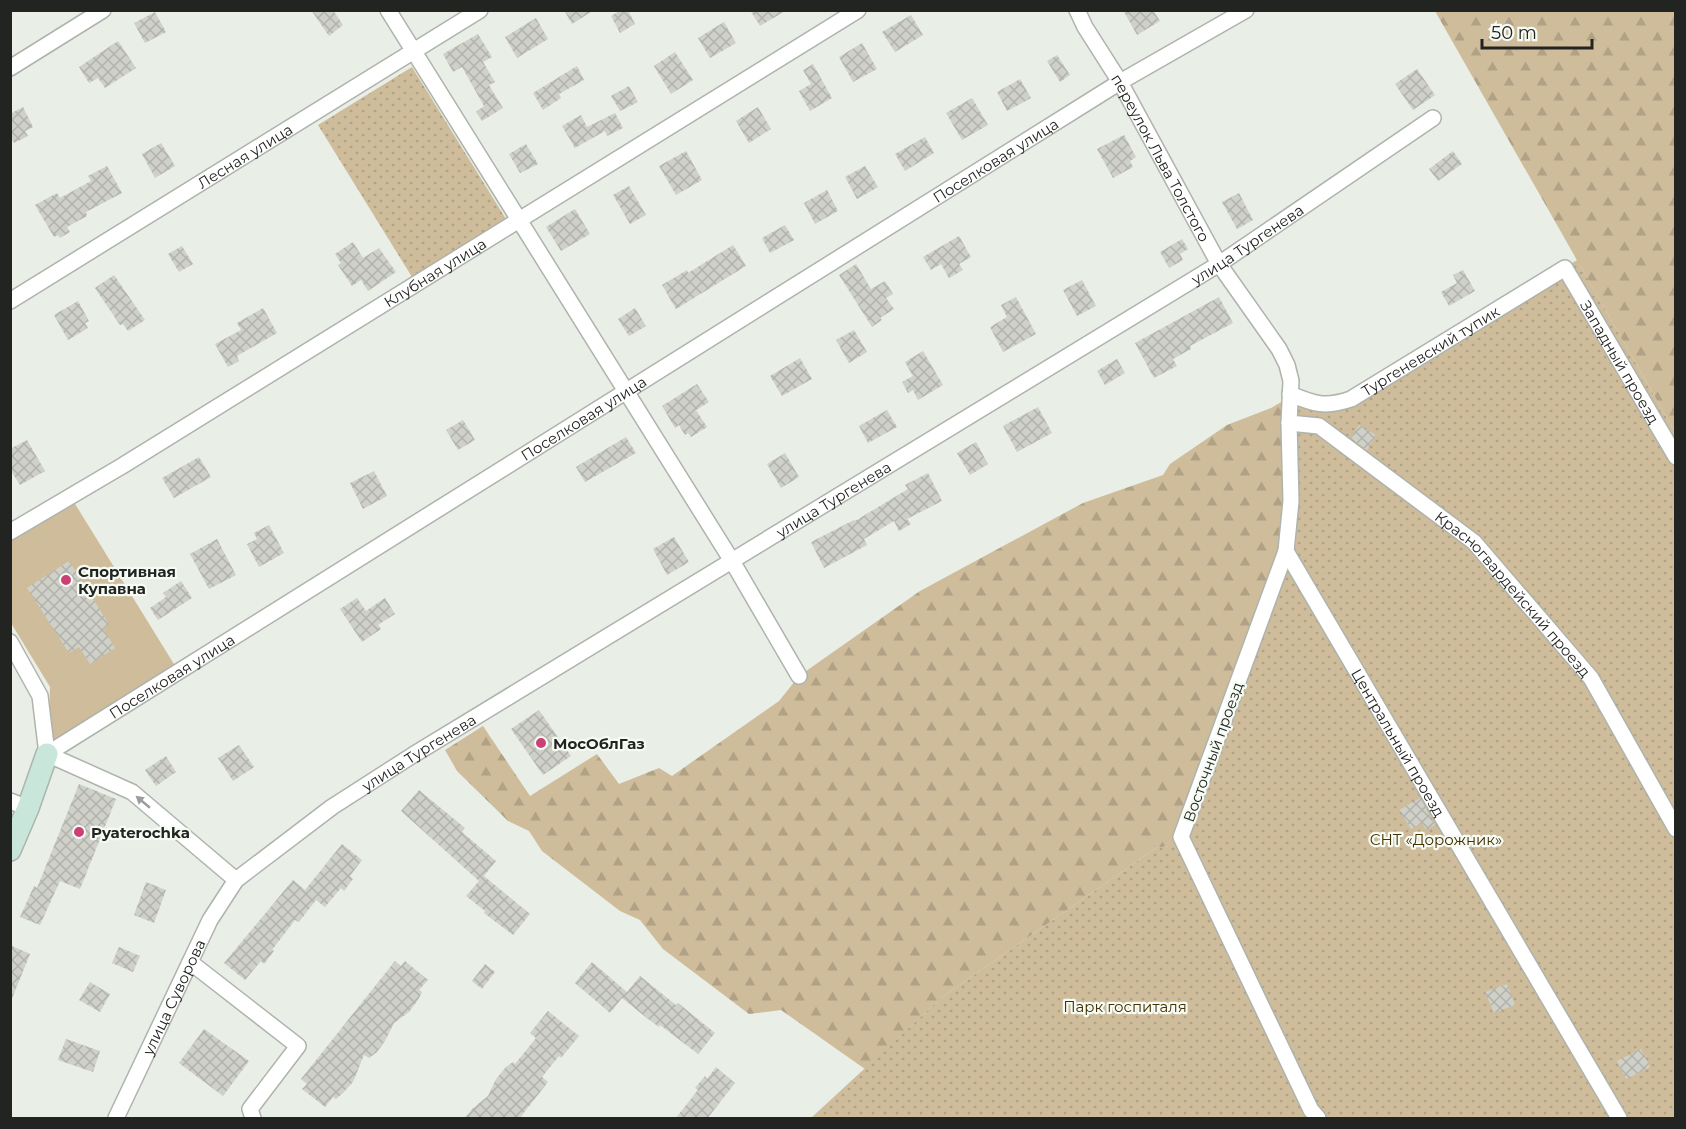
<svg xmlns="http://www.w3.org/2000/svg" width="1686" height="1129" font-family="Montserrat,sans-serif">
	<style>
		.green { fill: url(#green-dots) }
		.forest { fill: url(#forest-firs) }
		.pitch { fill: #cebc9b }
		.building { fill: url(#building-cross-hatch) }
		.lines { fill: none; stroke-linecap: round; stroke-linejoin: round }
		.street-casing { stroke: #aeb3ac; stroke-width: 18 }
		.secondary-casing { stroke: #aeb3ac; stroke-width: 24 }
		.street { stroke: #fff; stroke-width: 15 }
		.secondary { stroke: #c9e6db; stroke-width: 21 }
		.oneway { fill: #9c9c9c }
		.poi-dot { fill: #cb4077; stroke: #f6fbf4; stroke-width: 2 }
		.labels { text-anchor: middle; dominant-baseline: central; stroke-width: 4.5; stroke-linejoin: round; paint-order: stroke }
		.street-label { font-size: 15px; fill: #222422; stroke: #f6fbf4 }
		.poi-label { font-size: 15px; font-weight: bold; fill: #222422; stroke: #f6fbf4; text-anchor: start }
		.park-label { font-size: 15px; fill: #443001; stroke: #f6fbf4 }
	</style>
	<defs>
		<pattern id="green-dots" width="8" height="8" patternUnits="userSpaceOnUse" patternTransform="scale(1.5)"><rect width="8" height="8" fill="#cebc9b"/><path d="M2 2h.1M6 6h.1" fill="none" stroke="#b1a185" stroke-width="1.8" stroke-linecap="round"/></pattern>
		<pattern id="forest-firs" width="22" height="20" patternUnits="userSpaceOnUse" patternTransform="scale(1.5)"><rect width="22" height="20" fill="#cebc9b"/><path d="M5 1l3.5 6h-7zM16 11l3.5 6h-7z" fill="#b1a185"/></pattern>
		<pattern id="building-cross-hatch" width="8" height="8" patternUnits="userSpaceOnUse" patternTransform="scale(1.5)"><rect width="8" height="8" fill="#cfd0c8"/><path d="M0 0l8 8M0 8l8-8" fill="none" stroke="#b1b2ac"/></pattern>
	</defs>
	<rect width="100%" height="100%" fill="#e9eee7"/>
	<path class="green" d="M412 67 506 219 412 277 318 125Z
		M1577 260 1675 432V1118H811L941 998 1156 848 1168 846 1290 394 1315 404 1362 393Z"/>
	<path class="forest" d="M1435 11H1675V432Z
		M1290 397 1286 551 1181 837 1168 846 1156 848 941 998 865 1069 781 1010 749 1014 663 949 640 920 620 911 542 851 529 831 508 821 457 771 445 750 483 726 530 796 597 754 619 784 659 768 672 776 779 701 799 676 920 591 1083 503 1163 475 1170 464 1227 425 1271 408Z"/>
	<path class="pitch" d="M72 499 177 669 54 744 49 719 50 687 11 623V537Z"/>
	<path class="building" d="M311 10H333L343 25 329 36Z
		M564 10H594L572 24Z
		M621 10H628L635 24 620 33 611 16Z
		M750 10H787L760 26Z
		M1123 10H1153L1160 21 1137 35Z
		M155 12 166 32 145 43 134 23Z
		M911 15 923 35 895 52 882 32Z
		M536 18 548 39 517 58 505 37Z
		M724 22 736 43 710 58 698 38Z
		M478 34 492 57 483 62 495 82 489 85 503 108 482 121 476 112 484 106 462 67 453 72 443 54Z
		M118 41 136 68 105 88 98 78 89 83 79 67Z
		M862 43 877 69 853 82 839 57Z
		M675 52 693 80 671 94 654 66Z
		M1057 55 1070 75 1060 82 1047 61Z
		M813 64 832 98 810 111 799 91 811 84 803 70Z
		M577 66 584 80 559 94 561 98 543 110 533 93Z
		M1417 69 1435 95 1413 110 1395 84Z
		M1020 79 1031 98 1007 111 997 92Z
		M629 86 638 102 620 111 611 96Z
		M972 98 988 125 962 140 946 113Z
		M23 107 33 127 25 131 28 136 14 143 10 136V114Z
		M758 107 771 129 749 143 736 121Z
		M615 113 623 128 607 136 605 131 575 148 562 126 581 115 587 127Z
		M1124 135 1136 157 1130 161 1133 167 1113 178 1097 149Z
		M925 137 934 153 905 171 895 154Z
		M161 143 175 166 155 178 142 154Z
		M526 144 538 164 520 173 509 154Z
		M686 151 702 180 676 195 659 166Z
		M1453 151 1462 164 1438 181 1429 169Z
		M107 166 122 193 86 212 87 216 67 227 70 232 60 238 58 235 54 237 35 205 57 193 60 198 91 181 88 176Z
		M865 166 878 187 857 199 845 177Z
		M629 186 646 215 630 224 613 195Z
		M827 190 838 211 815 224 804 203Z
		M1239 193 1253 220 1237 229 1222 202Z
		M575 209 590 234 561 251 546 227Z
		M785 225 794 240 770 253 762 238Z
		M959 236 971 257 959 264 963 270 949 278 941 264 931 270 923 257Z
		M1182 239 1188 249 1180 254 1183 260 1169 268 1160 252Z
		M353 242 363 258 379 248 396 272 368 291 361 280 352 286 338 265 341 263 335 254Z
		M733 245 746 266 676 309 662 285 687 270 688 273Z
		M182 246 193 264 179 272 168 254Z
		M856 264 871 289 885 281 893 294 886 298 894 309 880 318 882 320 872 327 839 275Z
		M1463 270 1475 291 1449 306 1441 292 1457 283 1453 275Z
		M114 275 145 320 128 331 123 324 120 325 95 288Z
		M1082 280 1096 306 1077 316 1063 290Z
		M1016 297 1036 334 1003 352 990 327 1007 317 1001 305Z
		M1219 297 1233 323 1190 346 1191 349 1173 359 1177 366 1154 378 1135 343Z
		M78 301 89 321 85 323 88 328 68 340 54 315Z
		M263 308 277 333 237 356 239 361 228 367 215 344 241 330 237 323Z
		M635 308 646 326 629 336 618 319Z
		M854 330 867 352 849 363 836 340Z
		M923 351 943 385 918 400 913 390 908 393 902 382 913 376 905 362Z
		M800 358 812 379 782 396 770 376Z
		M1117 359 1125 373 1105 385 1097 371Z
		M697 384 709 402 696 410 707 427 691 437 688 433 685 435 679 425 675 428 662 406Z
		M1038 407 1052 433 1017 452 1003 426Z
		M887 410 897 427 868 443 859 426Z
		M463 420 475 440 458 450 446 430Z
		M1359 425 1376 435 1367 450 1351 438Z
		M626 437 636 453 585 482 576 467Z
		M27 440 45 471 20 485 10 469V449Z
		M976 442 988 464 970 475 957 453Z
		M785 453 799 477 781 488 767 464Z
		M199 457 211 477 174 498 162 478Z
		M374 471 387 496 363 509 350 483Z
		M928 473 942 501 907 519 911 524 899 531 894 521 864 539 867 545 824 568 811 542 854 520 855 521 908 489 905 485Z
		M269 525 284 553 259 567 247 544 257 539 254 533Z
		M674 537 689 562 667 575 653 549Z
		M217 539 236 575 209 589 190 554Z
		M69 561 109 624 103 628 115 648 90 664 79 647 69 653 27 588Z
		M181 581 192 598 158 620 150 608 166 597 163 593Z
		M357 598 366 611 385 598 395 614 378 625 381 629 362 642 340 609Z
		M539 710 571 756 543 775 511 729Z
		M239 745 254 767 233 781 218 758Z
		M166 756 176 772 156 786 145 770Z
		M79 784 116 799 80 889 60 881 40 925 20 917 34 886 37 888Z
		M419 790 465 828 462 832 496 861 484 876 530 914 513 935 484 913 485 911 466 896 479 881 401 811Z
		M1420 798 1435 825 1426 830 1422 823 1411 829 1399 810Z
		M342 844 362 860 350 876 353 879 344 891 341 888 325 907 316 900 299 922 295 920 272 950 274 951 264 964 261 961 245 980 224 963 293 880 305 890Z
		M146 882 166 890 154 923 134 915Z
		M10 945 30 954 11 1001H10Z
		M119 947 140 956 133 972 112 963Z
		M395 961 401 966 405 961 428 980 419 990 422 992 418 1000 409 1012 394 1023 385 1041 377 1052 369 1058 364 1055 353 1082 343 1093 336 1099 333 1097 325 1107 302 1089 307 1084 301 1079Z
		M592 962 627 992 640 976 676 1005 678 1003 715 1033 698 1054 660 1025 659 1027 648 1019 622 998 610 1013 575 983Z
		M485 964 495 972 482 989 472 981Z
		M90 982 110 994 100 1012 79 1000Z
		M1507 984 1515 1005 1494 1013 1485 992Z
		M548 1011 579 1036 561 1058 559 1056 542 1077 548 1082 519 1119H464L472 1109 488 1096 496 1079 506 1067 513 1062 515 1064 536 1038 530 1033Z
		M204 1029 249 1061 223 1096 179 1063Z
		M66 1039 100 1051 93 1072 58 1060Z
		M1641 1049 1650 1067 1626 1079 1617 1061Z
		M716 1067 735 1083 707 1119H675L698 1090 695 1088 705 1076 707 1079Z"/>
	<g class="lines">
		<defs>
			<g id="street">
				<path d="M388 10 732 561 799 676"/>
				<path id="s1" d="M1077 10 1085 27 1120 82 1219 264 1279 349 1287 365 1291 381 1289 423 1291 501 1286 551 1181 837 1311 1110 1318 1118"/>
				<path d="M10 68 103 10"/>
				<path id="s2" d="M10 301 480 10"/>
				<path id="s3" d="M1290 394C1314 404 1325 408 1351 399L1565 268 1676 457"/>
				<path id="s4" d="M1289 423 1319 426 1474 542 1591 678 1676 829"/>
				<path id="s5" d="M10 532 122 466 858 10"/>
				<path id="s6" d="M1286 551 1619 1118"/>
				<path d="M10 642 40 696 47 754"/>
				<path id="s7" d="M47 754 1120 82 1246 10"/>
				<path d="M47 754 132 792 236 880"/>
				<path d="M10 801 28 808"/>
				<path d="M190 962 298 1046 250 1109 253 1118"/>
				<path id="s8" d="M116 1118 210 920 236 880 332 807 413 755 1219 264 1433 118"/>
			</g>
			<path id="secondary" d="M10 850 28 808 47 754"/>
		</defs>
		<use href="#street" class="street-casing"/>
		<use href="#secondary" class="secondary-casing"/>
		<use href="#street" class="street"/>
		<use href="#secondary" class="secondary"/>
	</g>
	<defs><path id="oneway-solid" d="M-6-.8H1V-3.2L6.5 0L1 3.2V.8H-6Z" transform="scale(1.5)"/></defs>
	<use class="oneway" href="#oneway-solid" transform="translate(143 802) rotate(-140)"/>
	<g class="poi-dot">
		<circle cx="66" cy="580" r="6"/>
		<circle cx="541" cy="743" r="6"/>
		<circle cx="79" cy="832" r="6"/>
	</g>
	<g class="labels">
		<g class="street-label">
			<text stroke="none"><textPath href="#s2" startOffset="276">Лесная улица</textPath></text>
			<text stroke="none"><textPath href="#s1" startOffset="170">переулок Льва Толстого</textPath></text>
			<text stroke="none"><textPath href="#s7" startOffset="1119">Поселковая улица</textPath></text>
			<text stroke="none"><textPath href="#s8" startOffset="1462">улица Тургенева</textPath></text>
			<text stroke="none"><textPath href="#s5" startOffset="498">Клубная улица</textPath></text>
			<text stroke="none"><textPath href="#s3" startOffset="156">Тургеневский тупик</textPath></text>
			<text stroke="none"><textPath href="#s3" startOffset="423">Западный проезд</textPath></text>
			<text stroke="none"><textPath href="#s7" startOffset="633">Поселковая улица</textPath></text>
			<text stroke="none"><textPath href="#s8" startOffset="976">улица Тургенева</textPath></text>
			<text stroke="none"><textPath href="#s4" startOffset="288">Красногвардейский проезд</textPath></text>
			<text stroke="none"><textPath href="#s7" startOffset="147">Поселковая улица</textPath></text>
			<text stroke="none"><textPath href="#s6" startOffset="222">Центральный проезд</textPath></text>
			<text stroke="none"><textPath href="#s8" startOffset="490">улица Тургенева</textPath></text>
			<text transform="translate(1213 752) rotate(-70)">Восточный проезд</text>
			<text stroke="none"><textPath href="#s8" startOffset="134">улица Суворова</textPath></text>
		</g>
		<g class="poi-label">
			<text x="78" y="571">Спортивная<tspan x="78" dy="17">Купавна</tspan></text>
			<text x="553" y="743">МосОблГаз</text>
			<text x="91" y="832">Pyaterochka</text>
		</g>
		<g class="park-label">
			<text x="1436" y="839">СНТ «Дорожник»</text>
			<text x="1125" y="1006">Парк госпиталя</text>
		</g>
	</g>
	<rect width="1686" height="1129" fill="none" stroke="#222422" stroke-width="24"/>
	<path d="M1482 39v9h110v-9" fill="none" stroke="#222422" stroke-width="3"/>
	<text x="1491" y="39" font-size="18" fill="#222422" stroke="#f6fbf4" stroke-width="4.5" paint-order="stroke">50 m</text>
</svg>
